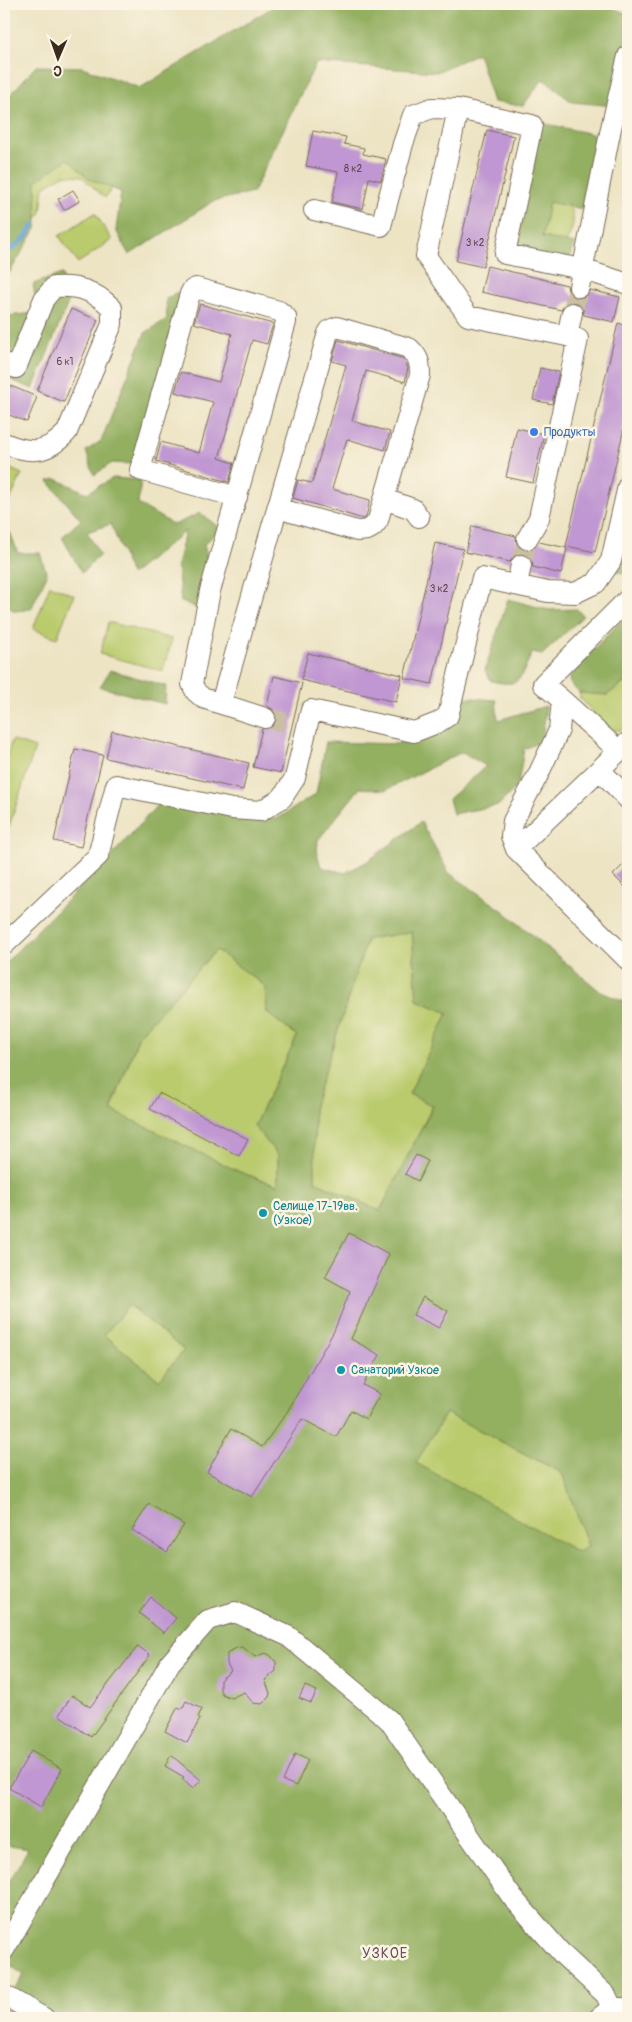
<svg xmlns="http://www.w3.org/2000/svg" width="632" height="2022" font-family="Pangolin,sans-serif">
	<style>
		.green { fill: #bacb6d; stroke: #7a7a46 }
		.forest { fill: #93af60; stroke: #676c3f; fill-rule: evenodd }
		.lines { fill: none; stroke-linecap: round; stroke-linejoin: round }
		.stream { stroke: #5fa0d2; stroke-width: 4.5 }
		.building { fill: #c097d2 }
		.minor-tunnel { stroke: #c9bfa3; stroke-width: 20; stroke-dasharray: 20 10; stroke-linecap: butt }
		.minor-casing { stroke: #796b58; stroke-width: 22 }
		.minor { stroke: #fff; stroke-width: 20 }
		.shop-dot { fill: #3f7fe0; stroke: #fcf5e5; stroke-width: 2 }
		.culture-dot { fill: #0f9aa8; stroke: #fcf5e5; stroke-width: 2 }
		.labels { text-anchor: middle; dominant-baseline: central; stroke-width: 5; stroke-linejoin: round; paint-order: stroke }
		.number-label { font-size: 10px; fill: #5c454b }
		.shop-label { font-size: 12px; fill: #366cbe; stroke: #fcf5e5; text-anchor: start }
		.culture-label { font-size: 12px; fill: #0d838f; stroke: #fcf5e5; text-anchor: start }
		.neighbourhood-label { font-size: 14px; letter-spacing: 1px; fill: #6a505d; stroke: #fcf5e5 }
	</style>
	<rect width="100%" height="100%" fill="#fcf5e5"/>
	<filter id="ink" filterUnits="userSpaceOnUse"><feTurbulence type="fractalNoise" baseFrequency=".02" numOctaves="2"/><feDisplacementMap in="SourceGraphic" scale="10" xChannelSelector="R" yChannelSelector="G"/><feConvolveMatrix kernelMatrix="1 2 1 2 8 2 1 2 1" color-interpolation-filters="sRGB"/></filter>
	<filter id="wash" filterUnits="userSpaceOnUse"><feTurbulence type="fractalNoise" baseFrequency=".0096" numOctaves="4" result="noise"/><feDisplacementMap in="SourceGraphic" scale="20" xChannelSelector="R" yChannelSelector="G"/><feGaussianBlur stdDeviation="1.12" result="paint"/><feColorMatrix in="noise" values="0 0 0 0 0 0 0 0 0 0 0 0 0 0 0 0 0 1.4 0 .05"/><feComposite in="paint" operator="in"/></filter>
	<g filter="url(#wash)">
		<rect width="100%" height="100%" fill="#ede4c4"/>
		<path class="green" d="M49 151 122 174 105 198 81 176 63 175 44 187 41 212 34 224 29 168Z
			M549 202 569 206C577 219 572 230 566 243L542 237Z
			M95 213 112 240 78 263 59 236Z
			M4 466 22 474 4 513Z
			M50 585 74 595 57 638 33 629Z
			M108 622 172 639 163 671 100 654Z
			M628 680V724C624 728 620 732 614 730 604 727 588 706 580 698L579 693 607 695Z
			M12 740 35 748 4 842V765Z
			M412 932 417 1000 448 1013 409 1094 433 1105 380 1211 315 1181 314 1105 367 939Z
			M216 950 265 986 267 1013 297 1036 254 1126 278 1155V1185L242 1173 111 1111 139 1035Z
			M129 1305 184 1350 159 1380 104 1335Z
			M446 1413 562 1473 588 1546 578 1552 415 1464Z"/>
		<path class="forest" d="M278 4H601L628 14V48L615 106 572 102 543 79 523 106 493 102 478 53 437 72 316 63 253 192 214 201 129 255 116 230 121 192 89 179 68 159 36 181 37 227 8 275H4V102L36 66 82 67 140 88Z
			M537 122 597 135 583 209 549 202 542 237 575 244 571 256 555 262 509 251Z
			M62 274 68 303 33 389 4 377V316L38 313 33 284Z
			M177 292 184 300 133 464 112 463 94 475 86 451 101 441 145 333 167 319 166 299Z
			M113 478 141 480 138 504 174 525 200 513 221 529 204 544 211 575 201 609 181 602 177 566 185 531 131 575 111 524 87 532 100 555 82 573 62 537 81 520 48 481 56 479 87 493Z
			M628 516V573L626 574 616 571Z
			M10 532 18 553H40L47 575 31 609 16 611 4 606V535Z
			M508 599 549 610 577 609 583 616 542 655 532 653C519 679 523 688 491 681L485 670Z
			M628 614V680L607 695 579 693 571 685 570 677 578 665Z
			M110 670 166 686 165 704 100 687Z
			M460 697 496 700 498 720 546 706 542 741 524 749 518 785 499 805 453 814 449 799 486 766 462 752 386 790 360 788 318 840 317 853 321 867 345 873 368 861 421 822 449 873 502 910 601 992 628 1003V2018H4V2005L24 1975 4 1961V1891L28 1849 4 1845V964L114 853 160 802 277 819 316 794 326 742 397 744 450 723ZM412 932 417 1000 448 1013 409 1094 433 1106 380 1211 315 1181 314 1105 367 939ZM216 950 265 986 267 1013 297 1036 254 1126 278 1155V1185L242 1173 111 1110 139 1035ZM129 1305 184 1350 159 1380 104 1335ZM446 1413 562 1473 588 1546 578 1552 416 1463Z"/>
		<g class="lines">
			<path class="stream" d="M5 255 26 237 34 224"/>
		</g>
		<g id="blocks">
			<path class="building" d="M487 130 514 136 483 267 456 261Z
				M313 131 346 137 344 144 364 148 363 154 386 159 381 181 369 178 363 209 332 202 338 172 306 166Z
				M73 190 80 201 64 210 58 199Z
				M487 266 567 285 568 291 576 298H583L590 290 620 297 614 322 584 315 583 309 575 302H568L561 310 481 292Z
				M200 304 273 324 267 344 252 340 219 458 234 463 229 482 156 461 161 442 199 453 213 402 175 392 181 372 219 382 232 334 194 323Z
				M71 309 98 320 64 402 37 391Z
				M618 323 628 326V411L595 552 566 546Z
				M338 340 404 359 408 368 405 382 366 371 352 421 390 432 385 450 347 439 332 489 370 500 366 517 363 519 293 498 298 480 312 483 346 365 332 361Z
				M540 368 559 372 552 404 533 400Z
				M4 383 37 397 27 422 4 413Z
				M517 428 544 434 533 483 506 477Z
				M472 526 516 536 517 545 527 551 533 549 539 542 567 548 561 574 533 567 532 561 524 554H517L510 562 465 552Z
				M435 543 463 549 432 684 404 678Z
				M308 653 402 675 396 702 301 680Z
				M274 676 302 683 281 773 253 767 262 729 273 727 276 721 274 710 267 706Z
				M112 731 249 763 243 790 106 758Z
				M75 749 103 755 81 847 54 841Z
				M628 860V890L613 875Z
				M159 1093 248 1139 239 1156 150 1109Z
				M416 1155 428 1161 418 1181 405 1174Z
				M349 1233 389 1254 351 1339 380 1355 363 1385 380 1394 366 1419 351 1410 336 1437 302 1419 252 1497 207 1472 231 1429 262 1447 287 1412 334 1331 350 1291 325 1277Z
				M423 1297 448 1311 439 1328 413 1315Z
				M149 1504 184 1525 167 1552 132 1530Z
				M151 1597 176 1618 164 1633 139 1613Z
				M138 1646 150 1655 91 1737 59 1715 72 1695 90 1707Z
				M239 1647 244 1648 255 1657 265 1653 270 1655 276 1662V1671L265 1680 270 1693 269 1697 262 1704 253 1703 244 1692 231 1698 222 1694 220 1690V1680L231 1671 227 1664V1654L230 1651Z
				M305 1686 317 1691 311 1703 299 1698Z
				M186 1701 202 1709 198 1717 200 1719 187 1743 165 1731 178 1707 182 1709Z
				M31 1751 62 1769 41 1807 9 1788Z
				M295 1754 308 1760 296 1786 283 1781Z
				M171 1755 201 1780 193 1789 182 1779 184 1777 165 1766Z"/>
		</g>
	</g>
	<g filter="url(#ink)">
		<use href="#blocks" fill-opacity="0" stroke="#796b58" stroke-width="1"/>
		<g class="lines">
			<path class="minor-tunnel" d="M572 313 579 287
				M521 565 527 539
				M265 718 292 724"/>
			<defs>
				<path id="minor" d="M314 210 381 226 403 144 413 115 432 108 458 109
					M579 287 611 128 628 56
					M567 336 468 316 426 256 458 109 532 125 505 254 582 269 628 284
					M4 363 16 368 44 299 54 287C78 285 95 291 112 308V324L67 432C47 454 30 454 4 443
					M237 497 140 470 190 294 192 290 196 288 279 311 286 317V322L210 591 192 684 196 692 203 698 265 718
					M384 499 413 509 419 517
					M527 539 539 518 578 339 567 336 572 313
					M517 585 521 565
					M628 599 543 684 562 700 559 730 538 775 513 821 511 836 516 849 628 960
					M562 700 619 751 627 743
					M221 703 328 333 330 330 337 327 409 348C419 357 420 363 420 375L378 520C372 530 367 531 357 531L277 508
					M600 770 628 799
					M516 849 619 751
					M4 945 98 856 116 785 232 809 261 811 282 798 295 778 311 710 414 732 437 723 448 716 482 578 548 592 575 593 596 583 611 561 628 486
					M4 1950 170 1663 208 1620 235 1612 288 1636 389 1720 512 1897 564 1956 606 1995 612 2008
					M4 1995 44 2018
					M599 2018 612 2008H628"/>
			</defs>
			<use href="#minor" class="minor-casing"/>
			<use href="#minor" class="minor"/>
		</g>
	</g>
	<circle class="shop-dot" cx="534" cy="432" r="5"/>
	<g class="culture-dot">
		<circle cx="263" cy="1213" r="5"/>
		<circle cx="341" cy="1370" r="5"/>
	</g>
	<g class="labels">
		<g class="number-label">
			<text x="353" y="169">8 к2</text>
			<text x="475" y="243">3 к2</text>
			<text x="65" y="362">6 к1</text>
			<text x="439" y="589">3 к2</text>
		</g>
		<g class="shop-label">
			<text x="544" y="432">Продукты</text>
		</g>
		<g class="culture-label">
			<text x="273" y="1206">Селище 17-19вв.<tspan x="273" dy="14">(Узкое)</tspan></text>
			<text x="351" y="1370">Санаторий Узкое</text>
		</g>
		<g class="neighbourhood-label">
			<text x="385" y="1953">УЗКОЕ</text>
		</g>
	</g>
	<rect width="632" height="2022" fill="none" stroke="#fcf5e5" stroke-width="20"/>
	<g transform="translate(58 58) rotate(182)" stroke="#fcf5e5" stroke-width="4" paint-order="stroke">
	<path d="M0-4L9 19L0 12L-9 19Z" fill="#3b2a1e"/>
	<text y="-8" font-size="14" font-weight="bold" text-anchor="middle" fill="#3b2a1e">С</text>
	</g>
</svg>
